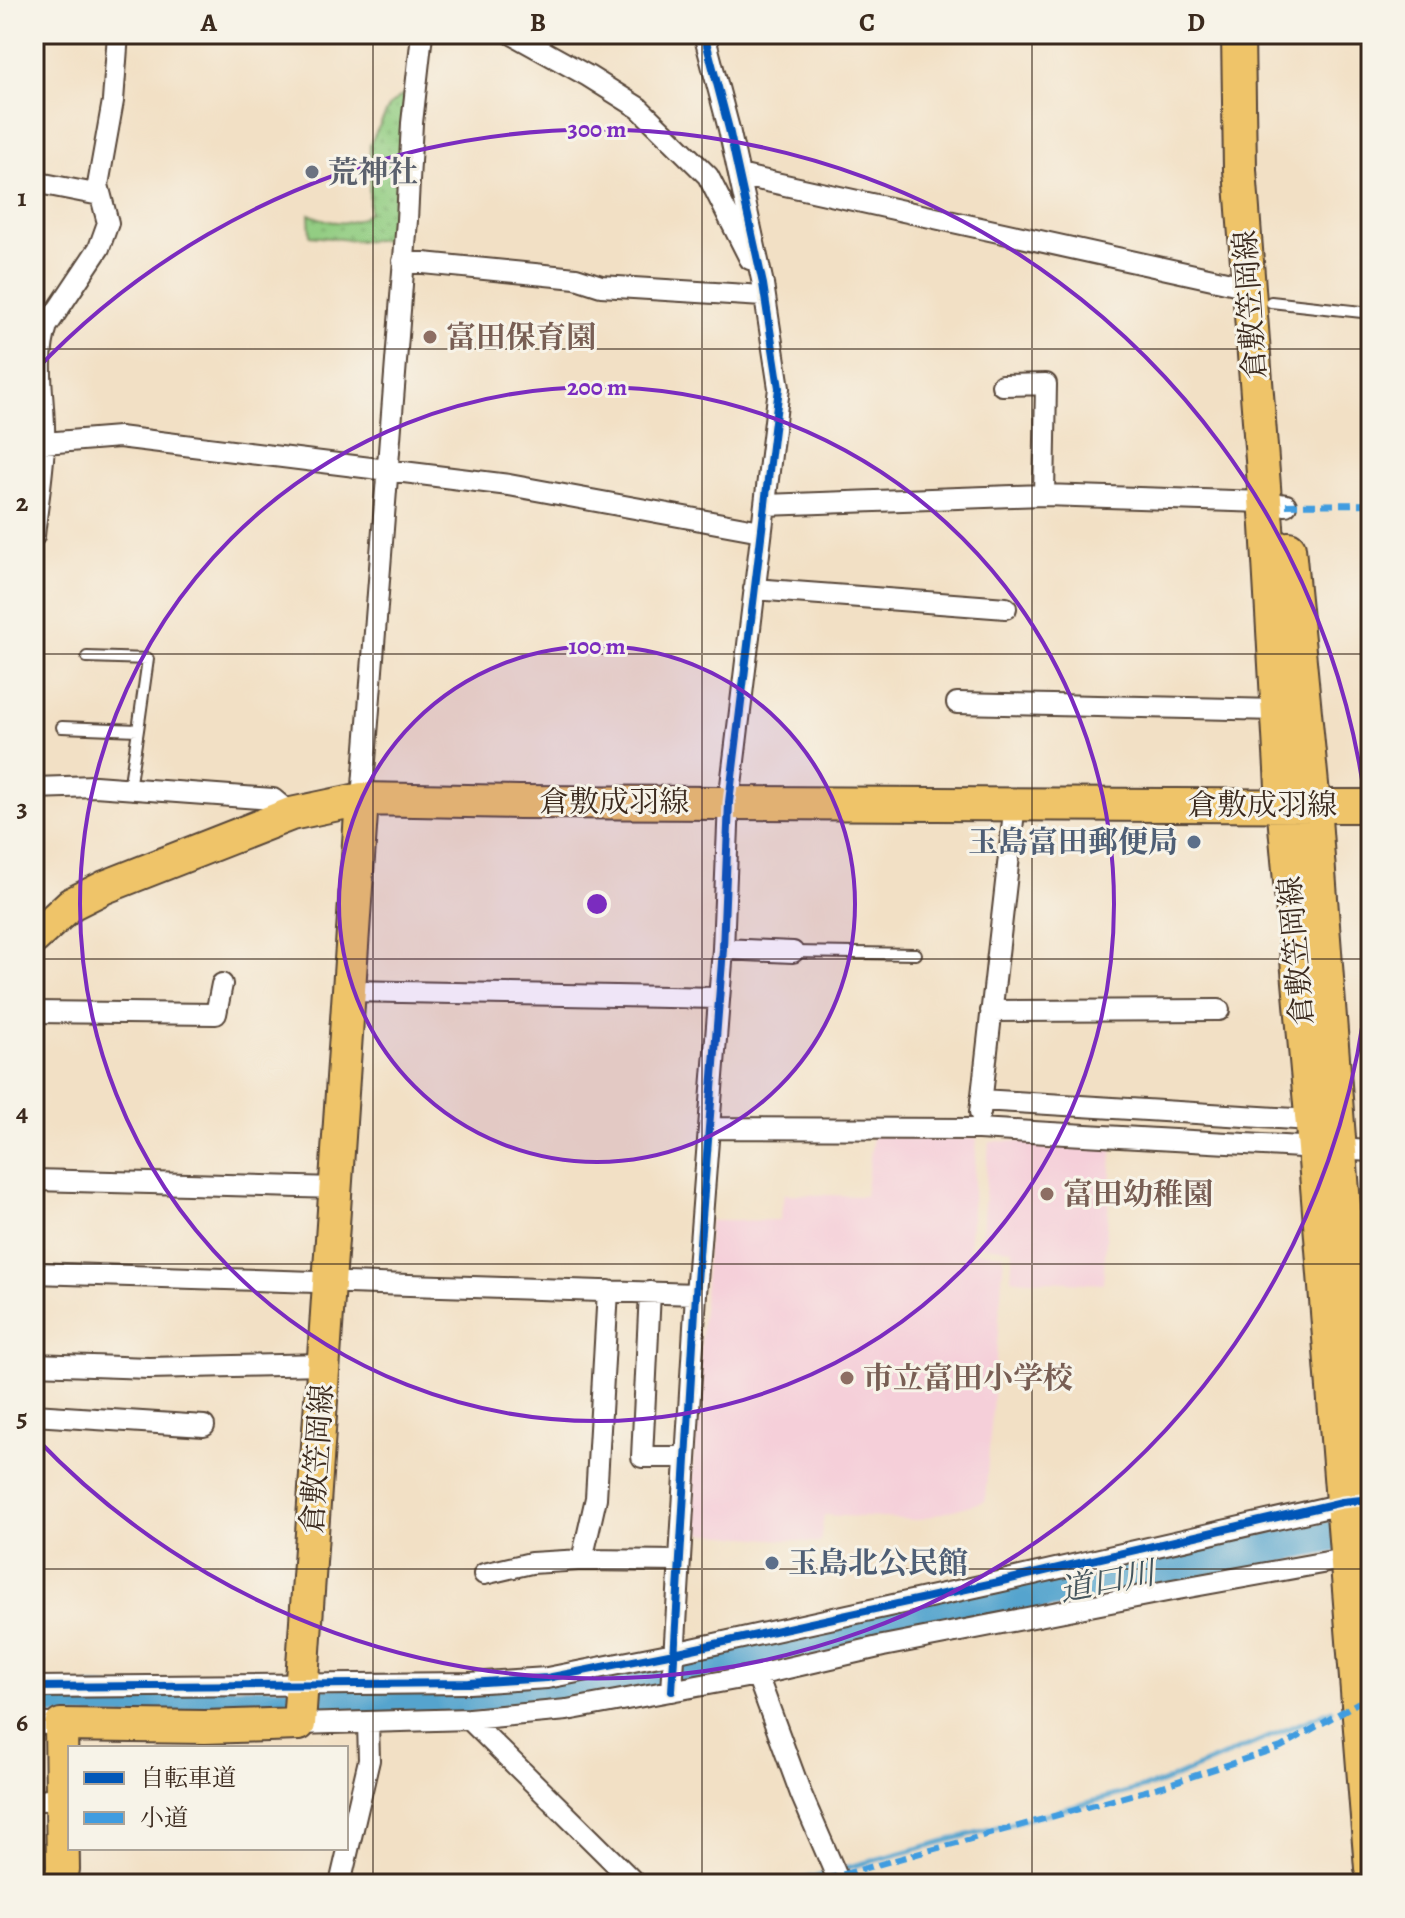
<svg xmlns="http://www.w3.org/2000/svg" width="1405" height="1918" font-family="Alegreya,'Noto Serif JP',serif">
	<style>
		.built { fill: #f5cfd9 }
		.park { fill: url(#park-dots); stroke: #667b4f; stroke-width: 2 }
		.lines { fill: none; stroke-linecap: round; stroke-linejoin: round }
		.stream { stroke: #54a4ce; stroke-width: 5 }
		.river { stroke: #54a4ce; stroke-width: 32 }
		.service-casing { stroke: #564537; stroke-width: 14 }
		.minor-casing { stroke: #564537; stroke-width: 24 }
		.primary-casing { stroke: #564537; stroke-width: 36 }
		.service { stroke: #fff; stroke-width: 10 }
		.minor { stroke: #fff; stroke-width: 20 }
		.primary { stroke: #efc469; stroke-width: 32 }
		.quiet { stroke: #3f9ce0; stroke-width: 6; stroke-dasharray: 12 6; stroke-linecap: butt }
		.cycleway-casing { stroke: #f7f3e8; stroke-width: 13 }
		.cycleway { stroke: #0057b8; stroke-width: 8 }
		.grid { fill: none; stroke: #3b2a1e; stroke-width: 2; stroke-opacity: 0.55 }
		.ring { fill: none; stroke: #7b2cbf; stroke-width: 4 }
		.worship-dot { fill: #6b7280; stroke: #f7f3e8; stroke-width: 3 }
		.education-dot { fill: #8d6e63; stroke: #f7f3e8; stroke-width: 3 }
		.service-dot { fill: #5c6f8a; stroke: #f7f3e8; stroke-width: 3 }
		.labels { text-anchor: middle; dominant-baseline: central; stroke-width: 6; stroke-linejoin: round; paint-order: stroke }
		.worship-label { font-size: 30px; font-weight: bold; fill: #5b616d; stroke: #f7f3e8; text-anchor: start }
		.street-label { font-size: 30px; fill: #3b2a1e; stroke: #f7f3e8 }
		.education-label { font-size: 30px; font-weight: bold; fill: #785e54; stroke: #f7f3e8; text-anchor: start }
		.service-label { font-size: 30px; font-weight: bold; fill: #4e5e75; stroke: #f7f3e8; text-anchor: end }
		.water-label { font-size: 32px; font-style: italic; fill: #44555c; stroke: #f7f3e8 }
		.centre { fill: #7b2cbf; stroke: #f7f3e8; stroke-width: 4 }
		.ring-label { font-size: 24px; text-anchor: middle; font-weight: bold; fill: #7b2cbf; stroke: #f7f3e8; stroke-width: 6; stroke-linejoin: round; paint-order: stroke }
		.neatline { fill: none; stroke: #3b2a1e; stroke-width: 3 }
		.grid-label { font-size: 26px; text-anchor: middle; font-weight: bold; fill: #3b2a1e }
	</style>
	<defs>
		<pattern id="park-dots" width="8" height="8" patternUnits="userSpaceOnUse" patternTransform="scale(2)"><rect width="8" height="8" fill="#90cc80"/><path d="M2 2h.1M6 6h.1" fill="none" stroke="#7daf6e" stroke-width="1.8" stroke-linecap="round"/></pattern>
	</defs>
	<rect width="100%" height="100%" fill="#f7f3e8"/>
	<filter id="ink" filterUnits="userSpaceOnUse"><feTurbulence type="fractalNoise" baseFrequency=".0125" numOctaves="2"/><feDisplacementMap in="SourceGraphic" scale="16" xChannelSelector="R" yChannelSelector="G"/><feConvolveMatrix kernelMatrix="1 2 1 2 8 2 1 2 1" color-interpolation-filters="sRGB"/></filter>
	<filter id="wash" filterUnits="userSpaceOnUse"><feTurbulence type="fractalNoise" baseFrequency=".006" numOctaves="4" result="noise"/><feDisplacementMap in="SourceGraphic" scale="32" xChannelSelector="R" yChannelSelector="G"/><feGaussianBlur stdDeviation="1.8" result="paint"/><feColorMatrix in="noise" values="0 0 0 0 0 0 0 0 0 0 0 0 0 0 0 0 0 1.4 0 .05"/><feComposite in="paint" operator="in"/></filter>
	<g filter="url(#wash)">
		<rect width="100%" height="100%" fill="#f2e0c5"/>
		<path class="built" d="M873 1135 977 1138 969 1251 1004 1254 985 1501 918 1520 824 1515 820 1543 688 1532 709 1221 780 1220 784 1194 865 1196Z
			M989 1141 1113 1142 1103 1284 1011 1279 1013 1249 981 1246Z"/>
		<path class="park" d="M406 92 390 239 361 241 310 236 309 214C328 223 353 228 369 212L370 144 390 105Z"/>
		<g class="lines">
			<path class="stream" d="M456 1711V1698
				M838 1870 1161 1783 1332 1710
				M787 1884 828 1873"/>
			<path class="river" d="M34 1700 324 1704 456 1698 624 1685 725 1657 1370 1529"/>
		</g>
	</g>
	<g filter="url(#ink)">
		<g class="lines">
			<defs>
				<path id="service" d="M1271 302 1371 313
					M87 657 148 659 138 730
					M62 727 138 730 129 789
					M793 952 916 954"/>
				<path id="minor" d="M512 34 588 76 639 108 708 176 750 259
					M739 175 1249 287
					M34 182 100 195
					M403 261 576 278 601 286 763 296
					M1002 385 1046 384 1044 495
					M34 451 44 443 119 437 509 485 761 531
					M765 505 1044 495 1265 502 1286 505
					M34 536C37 506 43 474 44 443 46 405 34 363 47 326L99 248 108 223 98 185 113 101 118 34
					M754 589 1006 608
					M957 703 1278 710
					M34 788 95 786 273 799 291 814
					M362 799 407 220 412 123 422 34
					M723 949 793 952
					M349 991 719 998
					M991 1011 1219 1010
					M34 1012 216 1014 222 984
					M981 1100 1311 1120
					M980 1113 1015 803
					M709 1128 978 1129 1371 1151
					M34 1180 336 1188
					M34 1273 696 1294
					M608 1291 596 1498 582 1560 680 1561
					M650 1292 642 1457H686
					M34 1364 149 1368 324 1364
					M34 1415 204 1426
					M484 1574 531 1563 582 1560
					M757 1675 801 1794 840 1884
					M34 1687 469 1683 547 1678 674 1653 998 1582 1351 1502
					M672 1691 696 1294 723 949 729 802 779 388 763 284 729 129 704 34
					M469 1719 636 1884
					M34 1723 61 1725
					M299 1724 469 1719 567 1710 757 1675 883 1646 1172 1590 1355 1557
					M34 1801 62 1797
					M340 1884 369 1760 368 1723"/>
				<path id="primary" d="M1238 34 1240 170 1267 526 1283 804 1314 1148 1371 1868
					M1289 548 1314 805 1371 1565
					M34 938 71 904 105 887 291 814 362 799 519 802 1371 806
					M60 1884 63 1869 61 1725 205 1727 299 1724 362 799"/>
			</defs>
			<use href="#service" class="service-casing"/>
			<use href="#minor" class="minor-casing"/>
			<use href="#primary" class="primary-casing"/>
			<use href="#service" class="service"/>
			<use href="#minor" class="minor"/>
			<use href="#primary" class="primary"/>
			<path class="quiet" d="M1286 505 1371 504
				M808 1884 1163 1786 1281 1747 1359 1702"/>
			<defs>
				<path id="cycleway" d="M34 1687 469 1683 547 1678 674 1653 998 1582 1342 1502 1371 1499
					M672 1691 696 1294 723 949 729 802 779 388 763 284 729 129 704 34"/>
			</defs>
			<use href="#cycleway" class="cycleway-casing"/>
			<use href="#cycleway" class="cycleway"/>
		</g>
	</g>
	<path class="grid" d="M373 34V1884M702 34V1884M1032 34V1884M34 349H1371M34 654H1371M34 959H1371M34 1264H1371M34 1569H1371"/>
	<circle cx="597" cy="904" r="258" fill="#7b2cbf" fill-opacity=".12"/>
	<g class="ring">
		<circle cx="597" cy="904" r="258"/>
		<circle cx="597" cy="904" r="517"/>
		<path d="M1371 945A775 775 0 0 1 35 1437M35 371A775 775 0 0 1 1371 863"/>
	</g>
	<circle class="worship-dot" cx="312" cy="172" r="8"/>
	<g class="education-dot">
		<circle cx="430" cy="337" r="8"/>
		<circle cx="1047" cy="1194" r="8"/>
		<circle cx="847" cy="1378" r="8"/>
	</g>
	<g class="service-dot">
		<circle cx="1194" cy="842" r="8"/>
		<circle cx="772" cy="1563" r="8"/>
	</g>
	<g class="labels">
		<g class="worship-label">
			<text x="328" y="172">荒神社</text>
		</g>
		<g class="street-label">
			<text transform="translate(1250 305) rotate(-94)">倉敷笠岡線</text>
			<text x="614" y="802">倉敷成羽線</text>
			<text x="1262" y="805">倉敷成羽線</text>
			<text transform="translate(1296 951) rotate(-95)">倉敷笠岡線</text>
			<text transform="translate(317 1459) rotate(-86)">倉敷笠岡線</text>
		</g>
		<g class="education-label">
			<text x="446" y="337">富田保育園</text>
			<text x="1063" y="1194">富田幼稚園</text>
			<text x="863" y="1378">市立富田小学校</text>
		</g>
		<g class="service-label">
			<text x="1178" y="842">玉島富田郵便局</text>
			<text x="788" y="1563" text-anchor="start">玉島北公民館</text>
		</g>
		<g class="water-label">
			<text transform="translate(1107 1581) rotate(-11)">道口川</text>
		</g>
	</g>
	<circle cx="597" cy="904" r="12" class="centre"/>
	<g class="ring-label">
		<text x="597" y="137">300 m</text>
		<text x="597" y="395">200 m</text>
		<text x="597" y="654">100 m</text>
	</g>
	<rect width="1405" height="1918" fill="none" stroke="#f7f3e8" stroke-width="88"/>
	<rect x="68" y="1746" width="280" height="104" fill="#f7f3e8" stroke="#aca397" stroke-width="2"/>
	<rect x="84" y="1772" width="40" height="12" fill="#0057b8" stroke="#aca397" stroke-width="2"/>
	<text x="140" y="1786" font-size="24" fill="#3b2a1e">自転車道</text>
	<rect x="84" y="1812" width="40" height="12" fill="#3f9ce0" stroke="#aca397" stroke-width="2"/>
	<text x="140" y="1826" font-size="24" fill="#3b2a1e">小道</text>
	<rect x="44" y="44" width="1317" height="1830" class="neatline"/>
	<g class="grid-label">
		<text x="209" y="31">A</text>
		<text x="538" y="31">B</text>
		<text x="867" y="31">C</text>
		<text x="1196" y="31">D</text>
		<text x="22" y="206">1</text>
		<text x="22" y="511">2</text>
		<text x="22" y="816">3</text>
		<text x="22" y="1121">4</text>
		<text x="22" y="1426">5</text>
		<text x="22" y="1731">6</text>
	</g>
</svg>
